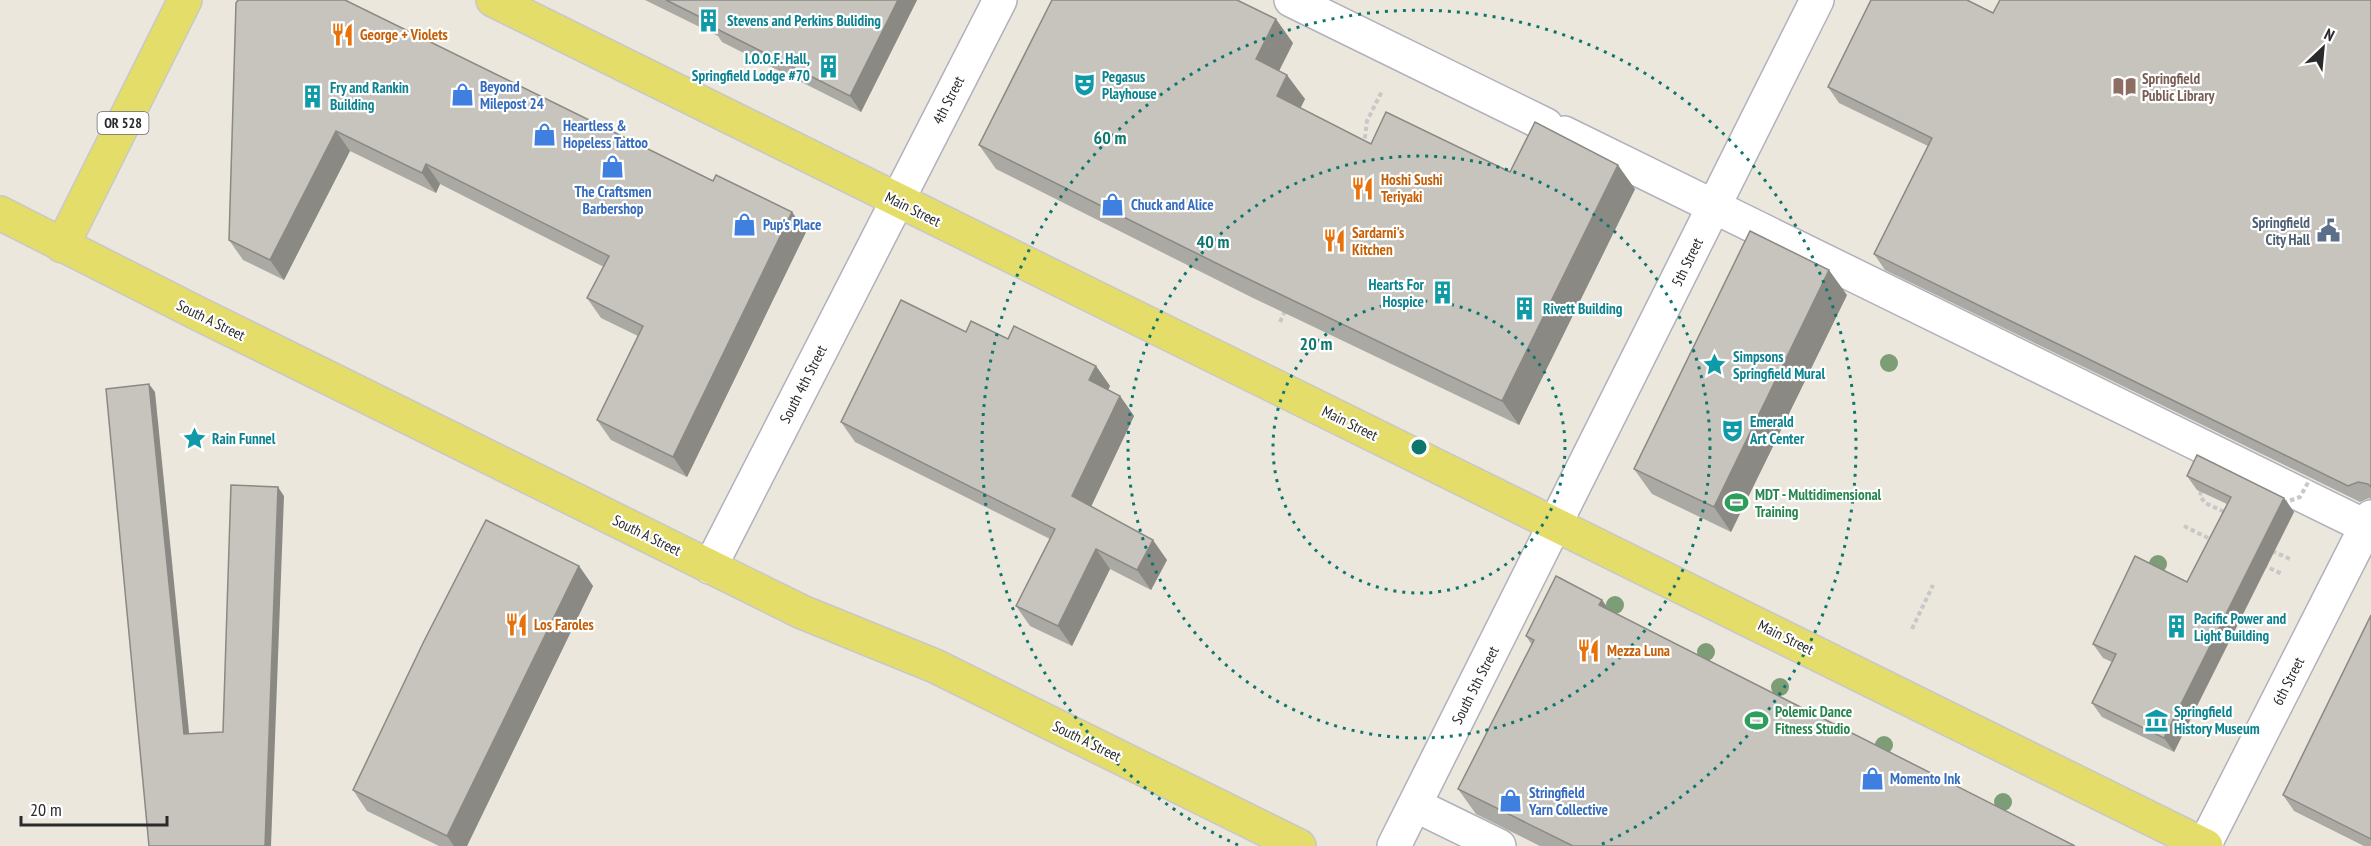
<svg xmlns="http://www.w3.org/2000/svg" width="2371" height="846" font-family="'PT Sans Narrow',sans-serif">
	<style>
		.lines { fill: none; stroke-linecap: round; stroke-linejoin: round }
		.minor-casing { stroke: #b1b1bc; stroke-width: 36 }
		.major-casing { stroke: #c8c8c8; stroke-width: 36 }
		.path { stroke: #c8c8c8; stroke-width: 4; stroke-dasharray: 4.5 3; stroke-linecap: butt }
		.minor { stroke: #fff; stroke-width: 33 }
		.major { stroke: #e4dd69; stroke-width: 33 }
		.path-bridge { stroke: #c8c8c8; stroke-width: 4; stroke-dasharray: 4.5 3; stroke-linecap: butt }
		.tree { fill: #7c9d76 }
		.wall { fill: #aaa9a3 }
		.shaded-wall { fill: #8b8984 }
		.building { fill: #c6c4bd; stroke: #8b8984; stroke-width: 1.5 }
		.ring { fill: none; stroke: #0f766e; stroke-width: 3; stroke-dasharray: 3 6 }
		.labels { text-anchor: middle; dominant-baseline: central; stroke-width: 4.5; stroke-linejoin: round; paint-order: stroke }
		.shield { fill: #fff; stroke: #6a6a6a; stroke-width: 1.5 }
		.shield-label { font-size: 14px; font-weight: bold; fill: #2a2a2a }
		.culture-label { font-size: 15px; font-weight: bold; fill: #0d838f; stroke: #fff; text-anchor: start }
		.food-label { font-size: 15px; font-weight: bold; fill: #c56008; stroke: #fff; text-anchor: start }
		.education-label { font-size: 15px; font-weight: bold; fill: #785e54; stroke: #fff; text-anchor: start }
		.shop-label { font-size: 15px; font-weight: bold; fill: #366cbe; stroke: #fff; text-anchor: start }
		.street-label { font-size: 15px; fill: #2a2a2a; stroke: #fff }
		.service-label { font-size: 15px; font-weight: bold; fill: #4e5e75; stroke: #fff; text-anchor: end }
		.leisure-label { font-size: 15px; font-weight: bold; fill: #27864d; stroke: #fff; text-anchor: start }
		.centre { fill: #0f766e; stroke: #fff; stroke-width: 3 }
		.ring-label { font-size: 18px; text-anchor: middle; font-weight: bold; fill: #0f766e; stroke: #fff; stroke-width: 4.5; stroke-linejoin: round; paint-order: stroke }
	</style>
	<rect width="100%" height="100%" fill="#ebe7dd"/>
	<g class="lines">
		<defs>
			<path id="minor" d="M1291 0 1546 125
				M1564 133 2371 529
				M710 567 1000 0
				M1415 805 1499 846
				M1394 846 1817 0
				M2204 846 2371 517"/>
			<path id="major" d="M493 0 2206 846
				M0 213 197 313 802 612 935 666 1299 846
				M62 246 185 0"/>
		</defs>
		<use href="#minor" class="minor-casing"/>
		<use href="#major" class="major-casing"/>
		<path class="path" d="M1364 146 1367 121 1382 91
			M1280 322 1286 309
			M2201 491 2200 496 2205 503 2227 513
			M2184 526 2214 541
			M2272 551 2290 559
			M2263 565 2282 574
			M1912 629 1933 585"/>
		<use href="#minor" class="minor"/>
		<use href="#major" class="major"/>
		<path class="path-bridge" d="M2283 503 2300 497 2310 479"/>
	</g>
	<g class="tree">
		<circle cx="1889" cy="363" r="9"/>
		<circle cx="2158" cy="564" r="9"/>
		<circle cx="1615" cy="605" r="9"/>
		<circle cx="1706" cy="652" r="9"/>
		<circle cx="1780" cy="687" r="9"/>
		<circle cx="1884" cy="745" r="9"/>
		<circle cx="2003" cy="802" r="9"/>
	</g>
	<path class="wall" d="M645 0H917L861 112 722 42 718 36Z
		M2371 0V499L2369 498 2360 502 1885 270 1874 254 1928 146 1839 103 1828 87 1993 13Z
		M236 3 713 181 792 212 806 232 687 477 611 440 597 420 638 336 601 318 587 298 604 267 440 184 436 193 350 151 284 280 243 260 229 240Z
		M1293 43 1279 71 1305 99 1300 108 1371 144 1510 172 1635 189 1519 425 1253 298 996 169 979 145Z
		M1847 295 1731 532 1652 494 1634 469Z
		M966 332 1008 339 1096 366 1110 386 1108 390 1120 396 1134 416 1091 507 1167 560 1151 590 1110 569 1072 646 1030 626 1016 606 1050 539 855 442 841 422Z
		M2187 476 2284 498 2294 512 2174 752 2102 717 2092 703 2112 662 2103 658 2093 644 2187 582 2227 504 2197 490Z
		M579 566 593 586 467 846H439L367 811 353 790Z
		M1602 600 1610 611 2075 846H1540L1476 814 1458 789 1532 645 1526 636Z
		M2371 615V846H2364L2294 811 2283 795Z"/>
	<path class="shaded-wall" d="M898 0H917L861 112 850 96Z
		M1276 19 1293 43 1273 83 1256 59Z
		M1287 75 1305 99 1294 121 1277 96Z
		M336 131 350 151 284 280 270 260Z
		M426 164 440 184 436 193 422 173Z
		M1618 165 1635 189 1519 425 1502 401Z
		M792 212 806 232 687 477 673 457Z
		M1829 270 1847 295 1731 532 1714 507Z
		M1096 366 1110 386 1103 400 1089 380Z
		M149 384 155 392 190 742 184 734Z
		M1120 396 1134 416 1086 517 1072 496Z
		M278 487 284 496 271 846H265Z
		M2284 498 2294 512 2174 752 2164 738Z
		M1153 540 1167 560 1151 590 1137 570Z
		M1096 549 1110 569 1072 646 1058 626Z
		M579 566 593 586 467 846H454L447 836Z
		M1602 600 1620 625 1599 605Z"/>
	<path class="building" d="M238 0H345L713 181 716 175 792 212 673 457 597 420 643 326 587 298 609 256 426 164 422 173 336 131 270 260 229 240 236 3Z
		M666 0H898L850 96 711 26 712 23Z
		M1052 0H1237L1276 19 1256 59 1287 75 1277 96 1371 144 1386 112 1510 172 1535 122 1618 165 1502 401 1236 273 979 145Z
		M1871 0H1967L1993 13 2000 0H2371V487L2368 484 2358 482 2348 486 1874 254 1932 138 1828 87Z
		M1750 231 1829 270 1714 507 1634 469Z
		M901 300 966 332 971 321 1008 339 1014 326 1096 366 1089 380 1120 396 1072 496 1153 540 1137 570 1096 549 1058 626 1016 606 1055 529 841 422Z
		M149 384 184 734 223 732 231 485 278 487 265 846H149L106 389Z
		M2197 455 2284 498 2164 738 2092 703 2116 654 2093 644 2135 556 2187 582 2231 497 2187 476Z
		M486 520 579 566 447 836 353 790 424 641Z
		M1556 576 1602 600 1599 605 2075 846H1573L1458 789 1534 640 1526 636Z
		M2371 615V839L2283 795Z"/>
	<g class="ring">
		<circle cx="1419" cy="447" r="146"/>
		<circle cx="1419" cy="447" r="291"/>
		<path d="M1238 845A437 437 0 1 1 1600 845"/>
	</g>
	<defs>
		<symbol id="building-bare" viewBox="-9 -9 18 18"><path d="M-4-6H4V6H1V3H-1V6H-4ZM-2.5-4.3h1.7v1.8h-1.7ZM.8-4.3h1.7v1.8H.8ZM-2.5-1h1.7V.8h-1.7ZM.8-1h1.7V.8H.8Z" fill="#0f9aa8" stroke="#fff" stroke-width="2.5" paint-order="stroke"/></symbol>
		<symbol id="restaurant-bare" viewBox="-9 -9 18 18"><path d="M-5-6h1v4h1v-4h1v4h1v-4h1v5L-1.5 .5V6h-2V.5L-5-1ZM5-6V6H3V1.5H1.5Q1.5-4 5-6Z" fill="#e8710a" stroke="#fff" stroke-width="2.5" paint-order="stroke"/></symbol>
		<symbol id="theatre-bare" viewBox="-9 -9 18 18"><path d="M-5-5.5Q0-4 5-5.5V0Q5 5 0 6Q-5 5-5 0ZM-3.3-2.5H-1v1.5H-3.3ZM1-2.5H3.3v1.5H1ZM-2.8 1Q0 5.5 2.8 1Z" fill="#0f9aa8" stroke="#fff" stroke-width="2.5" paint-order="stroke"/></symbol>
		<symbol id="library-bare" viewBox="-9 -9 18 18"><path d="M-6-4Q-3-5.5-.7-3.5V5Q-3 3-6 4ZM6-4Q3-5.5 .7-3.5V5Q3 3 6 4Z" fill="#8d6e63" stroke="#fff" stroke-width="2.5" paint-order="stroke"/></symbol>
		<symbol id="shop-bare" viewBox="-9 -9 18 18"><path d="M-5-2.5h2.3a2.7 3.5 0 0 1 5.4 0H5L5.5 6h-11ZM-1.5-2.5h3a1.5 2.3 0 0 0-3 0Z" fill="#3f7fe0" stroke="#fff" stroke-width="2.5" paint-order="stroke"/></symbol>
		<symbol id="civic-bare" viewBox="-9 -9 18 18"><path d="M-.6-6.5H3V-4.5H.6V-3L4-1V1h2V6H-6V1h2V-1L-.6-3ZM-1.2 2.5V6h2.4V2.5Z" fill="#5c6f8a" stroke="#fff" stroke-width="2.5" paint-order="stroke"/></symbol>
		<symbol id="sight-bare" viewBox="-9 -9 18 18"><path d="M0-6L1.8-2.2L6-1.7L2.9 1.2L3.7 5.4L0 3.3L-3.7 5.4L-2.9 1.2L-6-1.7L-1.8-2.2Z" fill="#0f9aa8" stroke="#fff" stroke-width="2.5" paint-order="stroke"/></symbol>
		<symbol id="stadium-bare" viewBox="-9 -9 18 18"><path d="M0-5a6.5 5 0 1 0 0 10a6.5 5 0 1 0 0-10ZM-3.5-1.8h7v3.6h-7Z" fill="#2e9e5b" stroke="#fff" stroke-width="2.5" paint-order="stroke"/></symbol>
		<symbol id="museum-bare" viewBox="-9 -9 18 18"><path d="M0-6L6-3V-2H-6V-3ZM-5-1h2V3h-2ZM-1-1h2V3h-2ZM3-1h2V3H3ZM-6 4H6V6H-6Z" fill="#0f9aa8" stroke="#fff" stroke-width="2.5" paint-order="stroke"/></symbol>
	</defs>
	<g fill-rule="evenodd">
		<use href="#building-bare" x="692" y="4" width="33" height="33"/>
		<use href="#restaurant-bare" x="326" y="18" width="33" height="33"/>
		<use href="#building-bare" x="812" y="50" width="33" height="33"/>
		<use href="#theatre-bare" x="1068" y="68" width="33" height="33"/>
		<use href="#library-bare" x="2108" y="70" width="33" height="33"/>
		<use href="#shop-bare" x="446" y="78" width="33" height="33"/>
		<use href="#building-bare" x="296" y="80" width="33" height="33"/>
		<use href="#shop-bare" x="528" y="118" width="33" height="33"/>
		<use href="#shop-bare" x="596" y="150" width="33" height="33"/>
		<use href="#restaurant-bare" x="1346" y="172" width="33" height="33"/>
		<use href="#shop-bare" x="1096" y="188" width="33" height="33"/>
		<use href="#shop-bare" x="728" y="208" width="33" height="33"/>
		<use href="#civic-bare" x="2312" y="214" width="33" height="33"/>
		<use href="#restaurant-bare" x="1318" y="224" width="33" height="33"/>
		<use href="#building-bare" x="1426" y="276" width="33" height="33"/>
		<use href="#building-bare" x="1508" y="292" width="33" height="33"/>
		<use href="#sight-bare" x="1698" y="348" width="33" height="33"/>
		<use href="#theatre-bare" x="1716" y="414" width="33" height="33"/>
		<use href="#sight-bare" x="178" y="422" width="33" height="33"/>
		<use href="#stadium-bare" x="1720" y="486" width="33" height="33"/>
		<use href="#restaurant-bare" x="500" y="608" width="33" height="33"/>
		<use href="#building-bare" x="2160" y="610" width="33" height="33"/>
		<use href="#restaurant-bare" x="1572" y="634" width="33" height="33"/>
		<use href="#stadium-bare" x="1740" y="704" width="33" height="33"/>
		<use href="#museum-bare" x="2140" y="704" width="33" height="33"/>
		<use href="#shop-bare" x="1856" y="762" width="33" height="33"/>
		<use href="#shop-bare" x="1494" y="784" width="33" height="33"/>
	</g>
	<g class="labels">
		<rect class="shield" x="97.5" y="112" width="51" height="22" rx="4.5"/>
		<g class="shield-label">
			<text x="123" y="123">OR 528</text>
		</g>
		<g class="culture-label">
			<text x="727" y="20">Stevens and Perkins Buliding</text>
			<text x="810" y="58" text-anchor="end">I.O.O.F. Hall,<tspan x="810" dy="17">Springfield Lodge #70</tspan></text>
			<text x="1102" y="76">Pegasus<tspan x="1102" dy="17">Playhouse</tspan></text>
			<text x="330" y="87">Fry and Rankin<tspan x="330" dy="17">Building</tspan></text>
			<text x="1424" y="284" text-anchor="end">Hearts For<tspan x="1424" dy="17">Hospice</tspan></text>
			<text x="1543" y="308">Rivett Building</text>
			<text x="1733" y="356">Simpsons<tspan x="1733" dy="17">Springfield Mural</tspan></text>
			<text x="1750" y="421">Emerald<tspan x="1750" dy="17">Art Center</tspan></text>
			<text x="212" y="438">Rain Funnel</text>
			<text x="2194" y="618">Pacific Power and<tspan x="2194" dy="17">Light Building</tspan></text>
			<text x="2174" y="711">Springfield<tspan x="2174" dy="17">History Museum</tspan></text>
		</g>
		<g class="food-label">
			<text x="360" y="34">George + Violets</text>
			<text x="1381" y="179">Hoshi Sushi<tspan x="1381" dy="17">Teriyaki</tspan></text>
			<text x="1352" y="232">Sardarni's<tspan x="1352" dy="17">Kitchen</tspan></text>
			<text x="534" y="624">Los Faroles</text>
			<text x="1607" y="650">Mezza Luna</text>
		</g>
		<g class="education-label">
			<text x="2142" y="78">Springfield<tspan x="2142" dy="17">Public Library</tspan></text>
		</g>
		<g class="shop-label">
			<text x="480" y="86">Beyond<tspan x="480" dy="17">Milepost 24</tspan></text>
			<text x="563" y="125">Heartless &amp;<tspan x="563" dy="17">Hopeless Tattoo</tspan></text>
			<text x="613" y="191" text-anchor="middle">The Craftsmen<tspan x="613" dy="17">Barbershop</tspan></text>
			<text x="1131" y="204">Chuck and Alice</text>
			<text x="763" y="224">Pup's Place</text>
			<text x="1890" y="778">Momento Ink</text>
			<text x="1529" y="792">Stringfield<tspan x="1529" dy="17">Yarn Collective</tspan></text>
		</g>
		<g class="street-label">
			<text transform="translate(948 100) rotate(-63)">4th Street</text>
			<text transform="translate(913 209) rotate(26)">Main Street</text>
			<text transform="translate(1687 262) rotate(-64)">5th Street</text>
			<text transform="translate(211 320) rotate(26)">South A Street</text>
			<text transform="translate(803 384) rotate(-63)">South 4th Street</text>
			<text transform="translate(1350 423) rotate(26)">Main Street</text>
			<text transform="translate(647 535) rotate(26)">South A Street</text>
			<text transform="translate(1786 637) rotate(26)">Main Street</text>
			<text transform="translate(2288 681) rotate(-63)">6th Street</text>
			<text transform="translate(1475 685) rotate(-63)">South 5th Street</text>
			<text transform="translate(1087 741) rotate(26)">South A Street</text>
		</g>
		<g class="service-label">
			<text x="2310" y="222">Springfield<tspan x="2310" dy="17">City Hall</tspan></text>
		</g>
		<g class="leisure-label">
			<text x="1755" y="494">MDT - Multidimensional<tspan x="1755" dy="17">Training</tspan></text>
			<text x="1775" y="711">Polemic Dance<tspan x="1775" dy="17">Fitness Studio</tspan></text>
		</g>
	</g>
	<circle cx="1419" cy="447" r="9" class="centre"/>
	<g class="ring-label">
		<text x="1110" y="144">60 m</text>
		<text x="1213" y="248">40 m</text>
		<text x="1316" y="350">20 m</text>
	</g>
	<g transform="translate(2323 48) rotate(26)" stroke="#ffffff" stroke-width="4.5" paint-order="stroke">
	<path d="M0-4.5L10 22L0 15L-10 22Z" fill="#2a2a2a"/>
	<text y="-9" font-size="16" font-weight="bold" text-anchor="middle" fill="#2a2a2a">N</text>
	</g>
	<path d="M21 816v9h146v-9" fill="none" stroke="#2a2a2a" stroke-width="3"/>
	<text x="30" y="816" font-size="18" fill="#2a2a2a" stroke="#ffffff" stroke-width="4.5" paint-order="stroke">20 m</text>
</svg>
